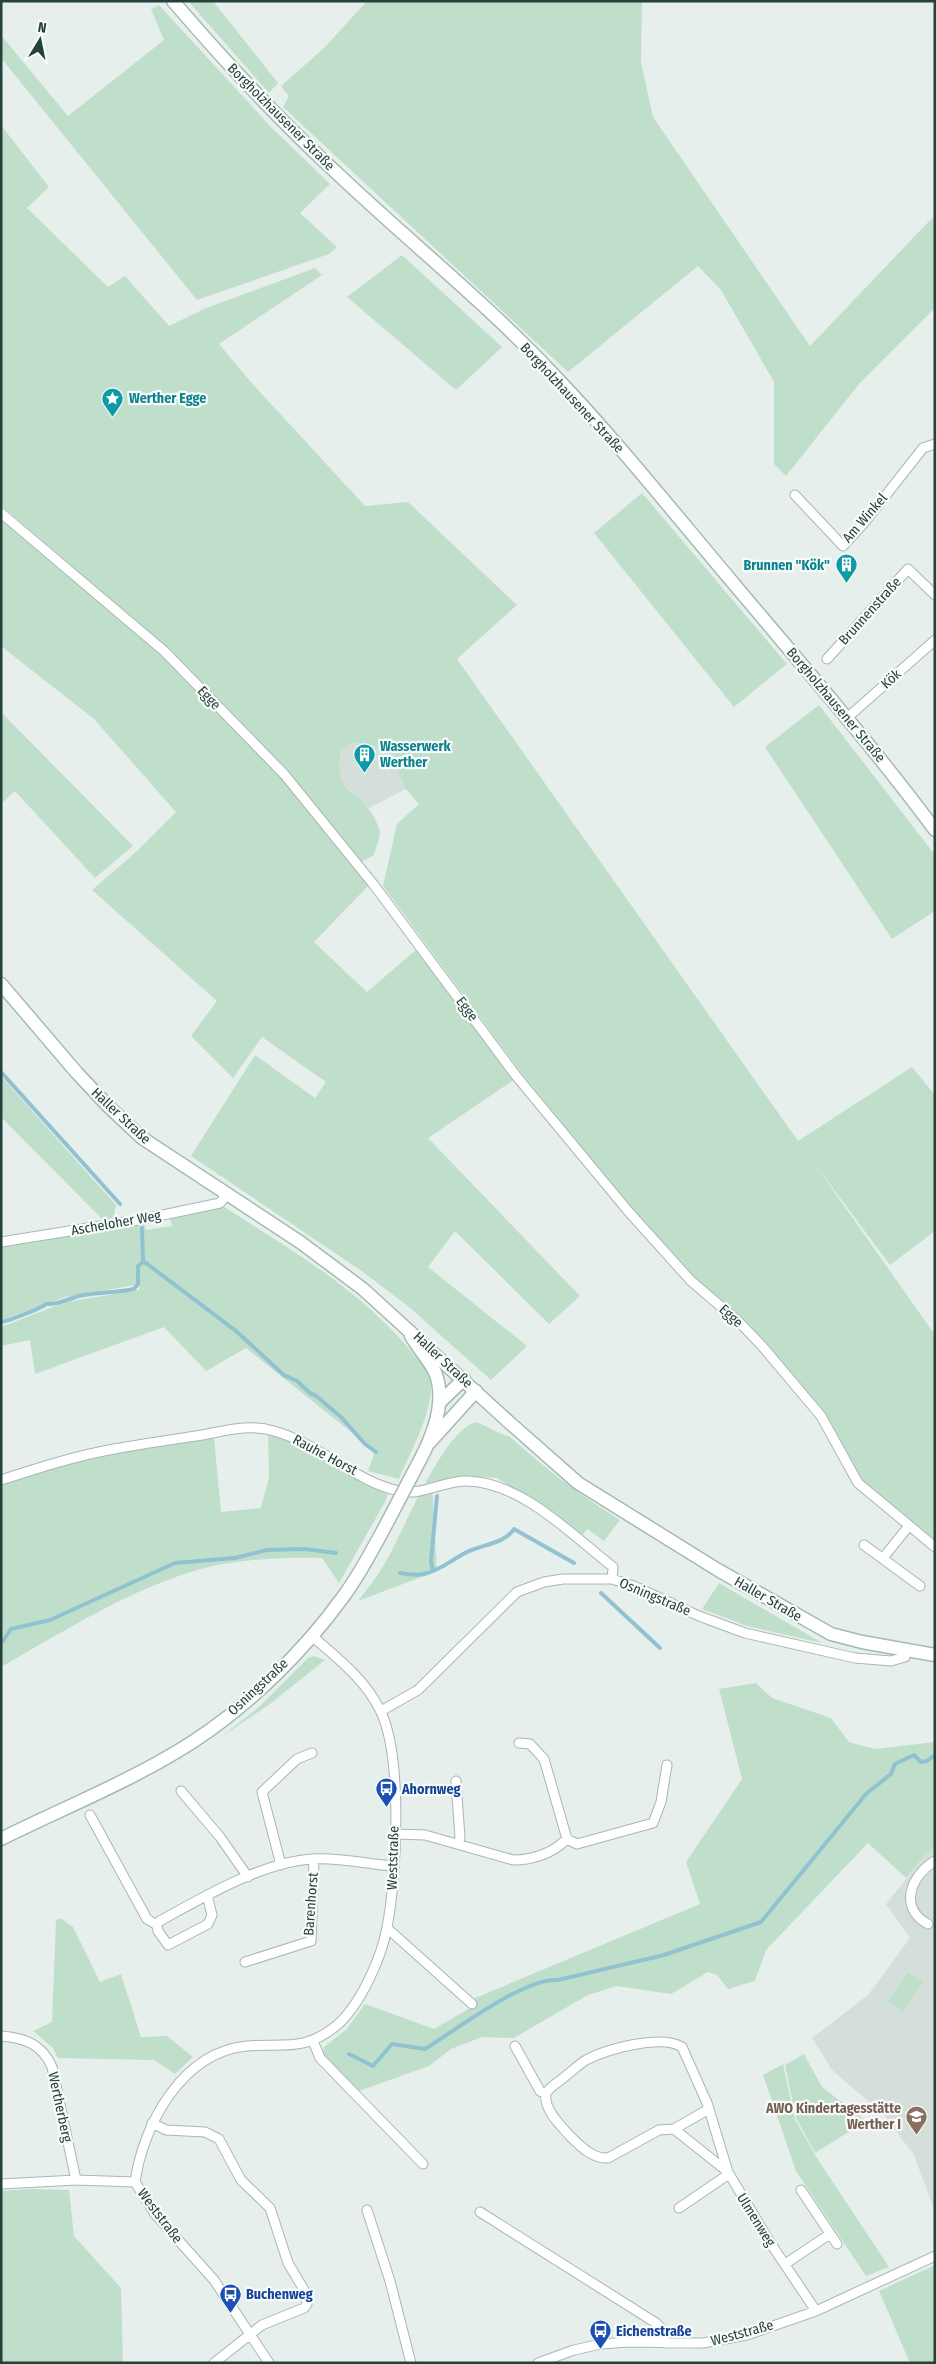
<svg xmlns="http://www.w3.org/2000/svg" width="936" height="2364" font-family="'Fira Sans Condensed',sans-serif">
	<style>
		.built { fill: #d4dfdb }
		.green { fill: #c0dfcb }
		.lines { fill: none; stroke-linecap: round; stroke-linejoin: round }
		.stream { stroke: #90c2d2; stroke-width: 4 }
		.street-casing { stroke: #a8b7b4; stroke-width: 11 }
		.secondary-casing { stroke: #a5bab4; stroke-width: 15 }
		.street { stroke: #fff; stroke-width: 9 }
		.secondary { stroke: #fff; stroke-width: 12 }
		.secondary-bridge-casing { stroke: #a5bab4; stroke-width: 15; stroke-linecap: butt }
		.secondary-bridge { stroke: #fff; stroke-width: 12 }
		.labels { text-anchor: middle; dominant-baseline: central; stroke-width: 4.5; stroke-linejoin: round; paint-order: stroke }
		.street-label { font-size: 14px; fill: #25413c; stroke: #f7fbf9 }
		.culture-label { font-size: 14px; font-weight: bold; fill: #0d838f; stroke: #f7fbf9; text-anchor: start }
		.transit-label { font-size: 14px; font-weight: bold; fill: #164399; stroke: #f7fbf9; text-anchor: start }
		.education-label { font-size: 14px; font-weight: bold; fill: #785e54; stroke: #f7fbf9; text-anchor: end }
	</style>
	<rect width="100%" height="100%" fill="#e6efec"/>
	<path class="built" d="M355 742 387 749 406 789 369 808 349 790 340 780 338 768 341 751Z
		M935 1849V2212L914 2155 883 2114 832 2070 812 2038 868 1995 910 1938 886 1904 926 1854Z"/>
	<path class="green" d="M188 1H213L278 83 269 93Z
		M367 1H642L641 62 653 117 810 346 934 216 935 308 859 384 786 476 774 464V382L721 290 698 266 568 372 283 107 289 96 281 86 325 47Z
		M159 5 271 127 330 184 300 213 337 247 329 254 197 300 1 58V35L68 116 164 40 151 9Z
		M1 125 49 187 27 208 108 287 125 276 169 326 206 308 315 268 322 275 219 344 249 380 365 506 408 502 517 605 457 659 798 1141 912 1067 935 1095V1231L890 1265 814 1163 935 1335V1540L863 1481 826 1414 765 1342 694 1276 631 1207 522 1074 383 886 397 824 419 804 406 789 387 749 355 742 341 751C332 795 358 787 374 817 376 822 379 826 380 832 380 839 376 847 374 855L361 862 287 771 168 648 1 505Z
		M402 255 502 347 456 390 347 297Z
		M642 493 787 664 734 707 594 533Z
		M1 518 161 655 280 777 368 886 314 942 367 992 417 949 515 1079 428 1138 580 1296 549 1324 455 1231 428 1267 527 1346 491 1380 409 1307 363 1272 191 1156 255 1055 315 1098 326 1082 262 1037 233 1078 191 1036 217 1001 92 890 137 851 176 812 94 719 1 646Z
		M819 705 935 855V911L892 939 765 747Z
		M1 712 133 846 95 878 15 791 1 804Z
		M1 1076 116 1205 114 1214 119 1219 104 1221 1 1117Z
		M224 1207C290 1249 359 1289 410 1350 415 1357 426 1366 429 1374 439 1403 410 1452 399 1479L368 1471 374 1454 351 1432 246 1348 206 1371 164 1327 35 1374 30 1340 1 1346V1327L66 1302 139 1290 140 1287 136 1285 65 1297 1 1321V1246L144 1223 146 1230 172 1226 170 1217Z
		M476 1422C488 1426 497 1434 509 1436 544 1468 580 1495 620 1520L604 1541 587 1529 582 1536 551 1513 497 1478 462 1476 432 1484 437 1571 358 1601C367 1589 377 1577 385 1563 403 1533 442 1431 476 1422Z
		M268 1433 294 1443 388 1493 385 1502 339 1583 322 1558C285 1557 240 1559 204 1568 132 1588 66 1630 1 1667V1485L60 1465 115 1452 214 1438 221 1512 261 1508 269 1477Z
		M719 1583 822 1643 747 1626 702 1609Z
		M314 1656 325 1660 270 1704 221 1737 258 1708 308 1658Z
		M756 1683 772 1698 831 1718 849 1742 875 1749 935 1742V1849L926 1854 906 1878 868 1843 766 1950 755 1981 728 1989 717 1975 708 1972 671 1994 617 1986 588 1995 514 2038 482 2037 451 2049 429 2066 359 2091 322 2054 324 2047 347 2029 365 2004 434 2029 477 2004 473 1999 700 1904 686 1862 742 1779 719 1689Z
		M60 1918 73 1927 100 1982 121 1974 141 2037 167 2036 193 2057 175 2074 154 2060 58 2058 53 2048 33 2031 52 2022 56 1920Z
		M908 1972 923 1982 903 2011 888 2001Z
		M804 2054 822 2087 866 2121 815 2153 796 2118 785 2065Z
		M783 2064 795 2119 815 2155 889 2267 866 2276 796 2171 763 2075Z
		M30 2189 69 2190 74 2236 121 2288 123 2363H1V2191Z
		M935 2265V2363H910L879 2291Z"/>
	<g class="lines">
		<path class="stream" d="M1 1072 120 1204
			M142 1228 143 1262
			M1 1322C6 1322 42 1308 46 1304 59 1305 67 1299 79 1296 97 1292 116 1293 134 1289L138 1284V1266L143 1262 146 1263 236 1331 284 1375 297 1381 311 1394 315 1395 341 1417 365 1444 376 1452
			M433 1571 431 1561 437 1496
			M400 1573C408 1574 416 1576 424 1574 441 1570 450 1561 465 1553 479 1545 505 1544 514 1529L574 1563
			M601 1593 660 1648
			M1 1644 11 1629 50 1620 175 1563 235 1558 267 1550 304 1549 336 1553
			M349 2054 373 2066 392 2044 425 2049C454 2031 525 1977 558 1980L664 1955 761 1922 866 1794 891 1774 895 1764 914 1755 921 1762 927 1761 935 1755"/>
		<defs>
			<path id="street" d="M795 495 843 546 864 523 923 448 935 444
				M1 513 164 651 284 774 374 885 517 1077 628 1211 691 1281 739 1322 762 1346 821 1416 858 1483 935 1547
				M827 659 908 569 935 595
				M847 718 935 640
				M1 1242 144 1219 220 1203 226 1195
				M1 1480C38 1468 75 1456 114 1449 141 1444 169 1440 196 1436 222 1432 248 1423 274 1431 318 1443 356 1482 399 1491 422 1496 443 1481 466 1481 520 1481 572 1535 613 1567L612 1579
				M864 1545 920 1586
				M883 1558 908 1527
				M381 1711 418 1690 517 1592 544 1582 563 1579H612L634 1586 699 1616 745 1633 855 1658 891 1661 905 1657 906 1651
				M519 1743 530 1744 544 1759 567 1839
				M456 1781 460 1838 458 1844
				M181 1791 220 1837 248 1877
				M90 1815 147 1919 157 1925 158 1931 168 1945 208 1924 212 1915 207 1895
				M395 1834 425 1835 513 1860C533 1860 553 1853 567 1839L577 1844 653 1823 661 1802 667 1765
				M281 1865 262 1792 297 1759 312 1753
				M928 1924C898 1908 911 1875 935 1861
				M157 1925 160 1921C203 1897 263 1862 312 1859 338 1857 367 1864 393 1866
				M387 1928 472 2004
				M245 1962 311 1941 314 1859
				M1 2036C25 2038 42 2044 52 2067L76 2180
				M313 2041 320 2058 423 2164
				M515 2046 540 2091 546 2094
				M709 2109 674 2129 659 2130 608 2158C593 2159 581 2147 570 2136 562 2127 543 2109 546 2094 548 2088 557 2083 562 2079 570 2073 578 2065 586 2060 607 2049 661 2034 682 2047L707 2103 709 2109 728 2172 771 2244 816 2311
				M152 2123 166 2130 205 2132 219 2139 241 2180 270 2208 288 2263 307 2295V2304L304 2308 262 2325 214 2363
				M674 2129 728 2172
				M1 2184 76 2180 135 2182
				M801 2190 837 2244
				M679 2208 729 2174
				M367 2210 390 2281 411 2363
				M480 2212 656 2323 663 2330 665 2343
				M785 2264 830 2234
				M269 2363 214 2280 155 2214 135 2182C143 2125 182 2052 247 2046 283 2043 304 2052 336 2026 360 2006 382 1957 387 1927 397 1877 403 1755 380 1710 365 1679 337 1658 312 1636
				M538 2363 574 2350 601 2344 628 2342 703 2343 747 2335 816 2311 935 2256"/>
			<path id="secondary" d="M173 1C226 63 281 122 341 177 411 243 487 304 553 374 617 441 674 513 734 584 802 665 872 745 935 830
				M1 984 77 1073 109 1107 142 1138 300 1242 363 1289 511 1424 578 1483 718 1570 831 1634 862 1642 935 1655
				M411 1336C418 1348 429 1360 435 1372 446 1399 434 1433 421 1458
				M439 1403 464 1379
				M430 1442 476 1391
				M1 1839C65 1807 134 1780 194 1741 249 1705 304 1651 343 1597 361 1573 375 1545 389 1519"/>
		</defs>
		<use href="#street" class="street-casing"/>
		<use href="#secondary" class="secondary-casing"/>
		<use href="#street" class="street"/>
		<use href="#secondary" class="secondary"/>
		<defs>
			<path id="secondary-bridge" d="M389 1519 421 1458"/>
		</defs>
		<use href="#secondary-bridge" class="secondary-bridge-casing"/>
		<use href="#secondary-bridge" class="secondary-bridge"/>
	</g>
	<defs>
		<symbol id="sight-pin" viewBox="-11 -11 22 30"><path d="M0 17L-7.5 6A9.5 9.5 0 1 1 7.5 6Z" fill="#0f9aa8" stroke="#f7fbf9"/><path d="M0-6L1.8-2.2L6-1.7L2.9 1.2L3.7 5.4L0 3.3L-3.7 5.4L-2.9 1.2L-6-1.7L-1.8-2.2Z" fill="#fff"/></symbol>
		<symbol id="building-pin" viewBox="-11 -11 22 30"><path d="M0 17L-7.5 6A9.5 9.5 0 1 1 7.5 6Z" fill="#0f9aa8" stroke="#f7fbf9"/><path d="M-4-6H4V6H1V3H-1V6H-4ZM-2.5-4.3h1.7v1.8h-1.7ZM.8-4.3h1.7v1.8H.8ZM-2.5-1h1.7V.8h-1.7ZM.8-1h1.7V.8H.8Z" fill="#fff"/></symbol>
		<symbol id="bus-pin" viewBox="-11 -11 22 30"><path d="M0 17L-7.5 6A9.5 9.5 0 1 1 7.5 6Z" fill="#1a4fb4" stroke="#f7fbf9"/><path d="M-5-6H5V4H4V6H2V4H-2V6H-4V4H-5ZM-3.5-4V0h7V-4ZM-3.5 1.2v1.5H-2V1.2ZM2 1.2v1.5H3.5V1.2Z" fill="#fff"/></symbol>
		<symbol id="school-pin" viewBox="-11 -11 22 30"><path d="M0 17L-7.5 6A9.5 9.5 0 1 1 7.5 6Z" fill="#8d6e63" stroke="#f7fbf9"/><path d="M0-5L7-2L0 1L-7-2ZM-4 1L0 2.5L4 1V4Q0 6-4 4Z" fill="#fff"/></symbol>
	</defs>
	<g fill-rule="evenodd">
		<use href="#sight-pin" x="100" y="386" width="25" height="34"/>
		<use href="#building-pin" x="834" y="552" width="25" height="34"/>
		<use href="#building-pin" x="352" y="742" width="25" height="34"/>
		<use href="#bus-pin" x="374" y="1776" width="25" height="34"/>
		<use href="#school-pin" x="904" y="2104" width="25" height="34"/>
		<use href="#bus-pin" x="218" y="2282" width="25" height="34"/>
		<use href="#bus-pin" x="588" y="2318" width="25" height="34"/>
	</g>
	<g class="labels">
		<g class="street-label">
			<text transform="translate(281 117) rotate(45)">Borgholzhausener Straße</text>
			<text transform="translate(572 398) rotate(47)">Borgholzhausener Straße</text>
			<text transform="translate(865 518) rotate(-49)">Am Winkel</text>
			<text transform="translate(870 611) rotate(-48)">Brunnenstraße</text>
			<text transform="translate(891 679) rotate(-42)">Kök</text>
			<text transform="translate(209 698) rotate(47)">Egge</text>
			<text transform="translate(836 705) rotate(50)">Borgholzhausener Straße</text>
			<text transform="translate(467 1009) rotate(53)">Egge</text>
			<text transform="translate(121 1116) rotate(43)">Haller Straße</text>
			<text transform="translate(116 1223) rotate(-10)">Ascheloher Weg</text>
			<text transform="translate(731 1316) rotate(42)">Egge</text>
			<text transform="translate(443 1360) rotate(43)">Haller Straße</text>
			<text transform="translate(325 1455) rotate(28)">Rauhe Horst</text>
			<text transform="translate(655 1597) rotate(23)">Osningstraße</text>
			<text transform="translate(768 1599) rotate(30)">Haller Straße</text>
			<text transform="translate(258 1687) rotate(-43)">Osningstraße</text>
			<text transform="translate(393 1858) rotate(-88)">Weststraße</text>
			<text transform="translate(311 1904) rotate(-86)">Barenhorst</text>
			<text transform="translate(60 2107) rotate(78)">Wertherberg</text>
			<text transform="translate(160 2216) rotate(53)">Weststraße</text>
			<text transform="translate(756 2220) rotate(58)">Ulmenweg</text>
			<text transform="translate(742 2333) rotate(-15)">Weststraße</text>
		</g>
		<g class="culture-label">
			<text x="129" y="398">Werther Egge</text>
			<text x="830" y="565" text-anchor="end">Brunnen "Kök"</text>
			<text x="380" y="746">Wasserwerk<tspan x="380" dy="16">Werther</tspan></text>
		</g>
		<g class="transit-label">
			<text x="402" y="1789">Ahornweg</text>
			<text x="246" y="2294">Buchenweg</text>
			<text x="616" y="2331">Eichenstraße</text>
		</g>
		<g class="education-label">
			<text x="901" y="2108">AWO Kindertagesstätte<tspan x="901" dy="16">Werther I</tspan></text>
		</g>
	</g>
	<rect width="936" height="2364" fill="none" stroke="#25413c" stroke-width="5"/>
	<g transform="translate(40 40) rotate(10)" stroke="#f7fbf9" stroke-width="4" paint-order="stroke">
	<path d="M0-4L9 19L0 12L-9 19Z" fill="#25413c"/>
	<text y="-8" font-size="14" font-weight="bold" text-anchor="middle" fill="#25413c">N</text>
	</g>
</svg>
